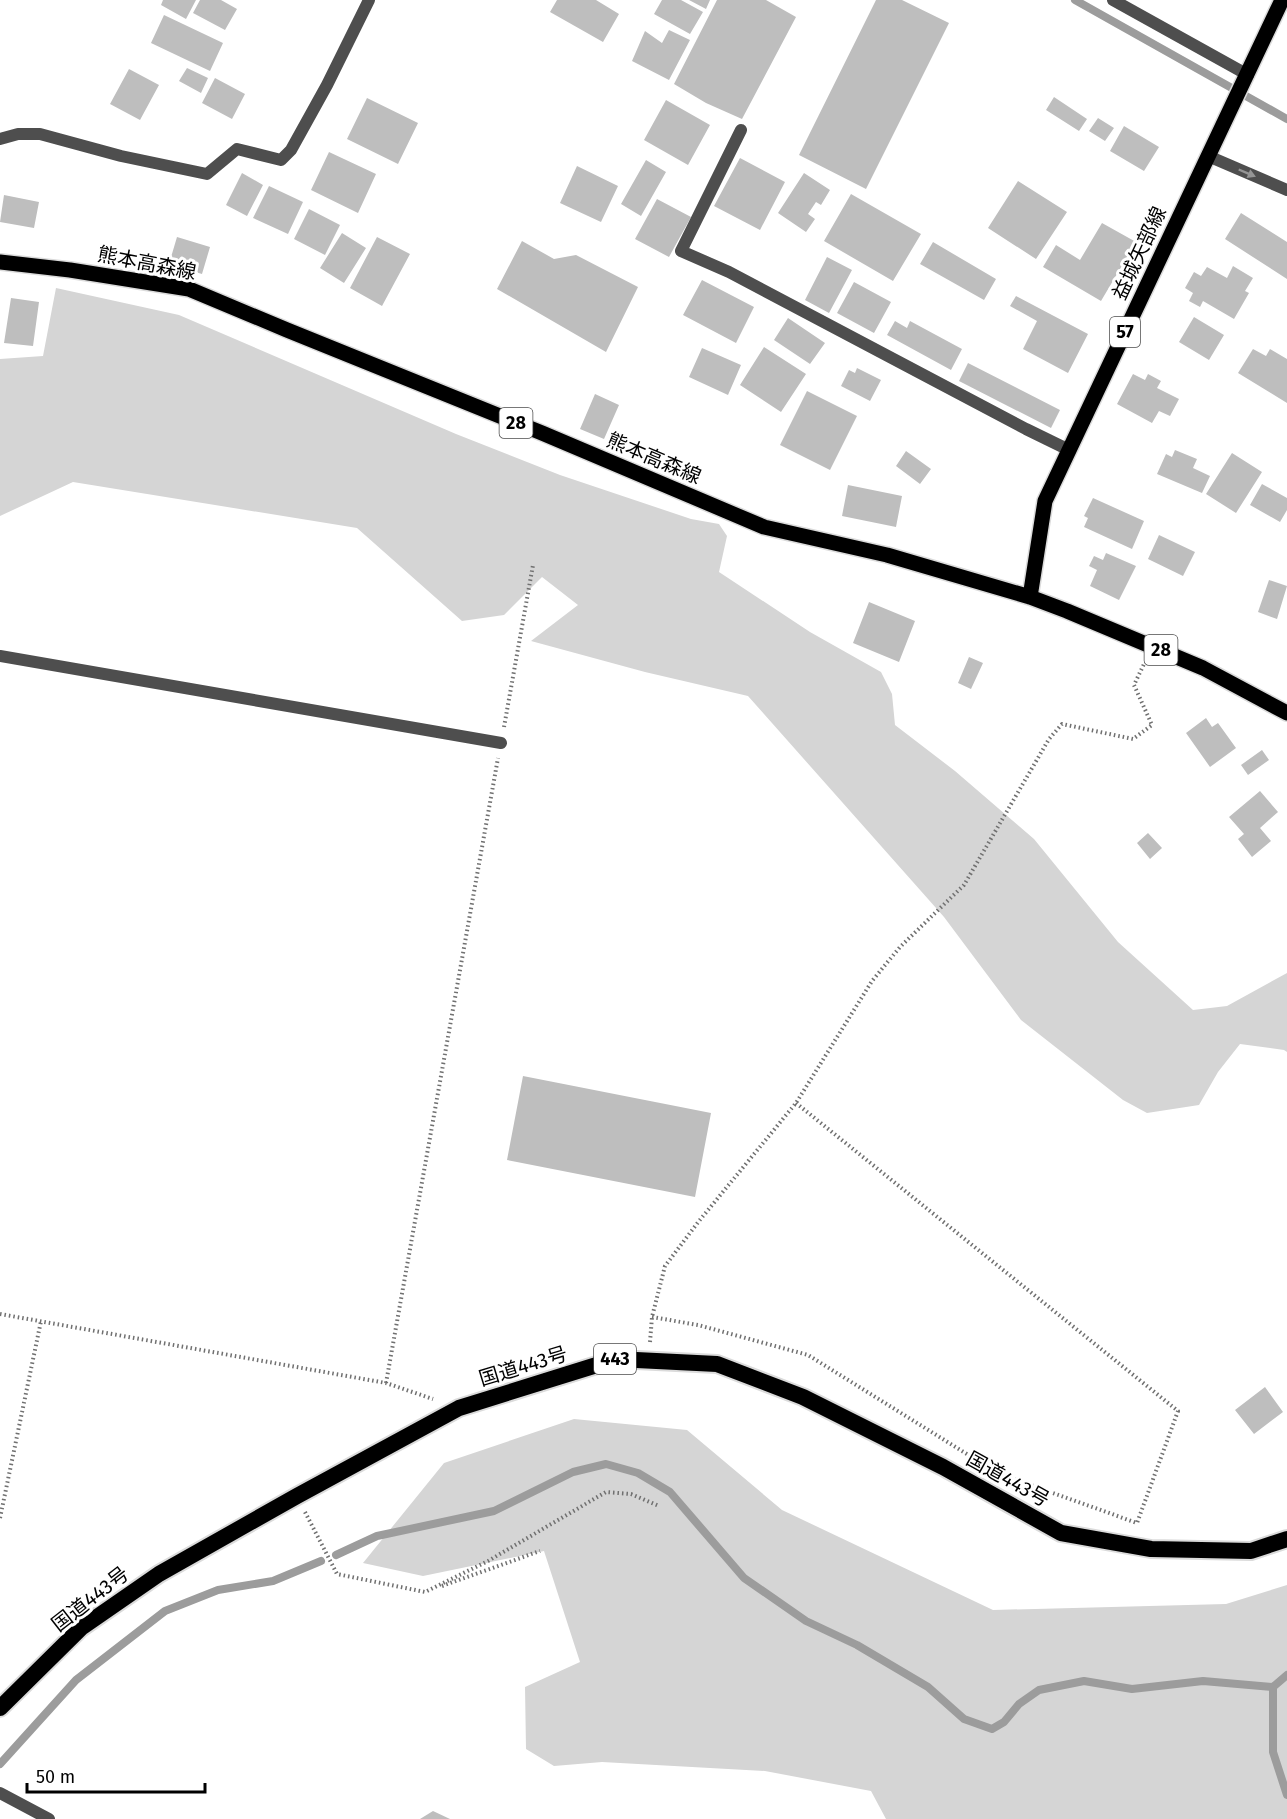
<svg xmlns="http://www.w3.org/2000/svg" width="1287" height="1819" font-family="'Fira Sans','Noto Sans JP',sans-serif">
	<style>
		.green { fill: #d5d5d5 }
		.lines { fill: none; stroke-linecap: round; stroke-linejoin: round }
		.stream { stroke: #9c9c9c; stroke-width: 8 }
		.building { fill: #bebebe }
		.primary-casing { stroke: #dbdbdb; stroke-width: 18 }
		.trunk-casing { stroke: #dbdbdb; stroke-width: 20 }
		.path { stroke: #707070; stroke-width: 4; stroke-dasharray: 1.5 3; stroke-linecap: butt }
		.service { stroke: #4e4e4e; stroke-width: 12 }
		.minor { stroke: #4e4e4e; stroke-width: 12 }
		.primary { stroke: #000; stroke-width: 15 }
		.trunk { stroke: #000; stroke-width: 16 }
		.oneway { fill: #959595 }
		.labels { text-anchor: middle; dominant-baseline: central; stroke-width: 6; stroke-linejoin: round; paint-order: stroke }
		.shield { fill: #fff; stroke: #4c4c4c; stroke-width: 1.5 }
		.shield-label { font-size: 18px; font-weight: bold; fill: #000 }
		.street-label { font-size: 20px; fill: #000; stroke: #fff }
	</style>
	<rect width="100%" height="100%" fill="#fff"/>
	<path class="green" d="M56 288 179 315 456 434 560 475 691 519 719 524 727 536 719 572 810 632 881 672 892 694 895 725 955 771 1034 839 1118 942 1193 1010 1227 1006 1287 973V1052L1284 1050 1240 1044 1218 1072 1199 1105 1147 1113 1123 1100 1021 1020 944 917 748 696 645 672 531 641 578 605 542 577 504 615 462 621 357 528 73 482 0 516V359L43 356Z
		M574 1419 687 1430 782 1510 993 1610 1226 1604 1287 1585V1819H886L871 1791 765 1771 602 1762 554 1766 526 1749 525 1687 580 1662 544 1551 423 1576 363 1563 444 1463Z"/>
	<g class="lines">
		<path class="stream" d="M1075 0 1287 119
			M336 1555 377 1536 494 1511 573 1472 606 1464 638 1473 670 1492 744 1578 806 1621 857 1645 928 1687 964 1719 992 1729 1004 1722 1019 1704 1039 1690 1084 1681 1132 1689 1203 1681 1273 1687 1287 1675
			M1273 1687V1752L1287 1795
			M0 1764 76 1680 165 1611 218 1590 273 1581 321 1561"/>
	</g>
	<path class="building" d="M163 0H196L186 19 161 5Z
		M200 0H221L237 9 225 30 193 13Z
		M557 0H596L619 14 603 42 550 12Z
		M662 0H681L703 12 690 34 654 14Z
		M689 0H710L706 9Z
		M717 0H766L796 17 742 119 706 103 674 84Z
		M876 0H902L949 23 866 189 799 155Z
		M164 15 223 43 210 71 151 43Z
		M669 30 690 40 669 80 632 61 645 31 662 43Z
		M187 68 208 78 201 93 179 81Z
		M129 69 159 85 140 120 110 104Z
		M215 78 245 94 232 119 202 103Z
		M1054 97 1087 119 1079 131 1046 110Z
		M367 98 418 123 398 164 347 139Z
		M666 100 710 125 688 165 644 140Z
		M1098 118 1114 128 1105 141 1089 131Z
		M1124 126 1159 147 1144 171 1110 151Z
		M329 152 376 174 358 213 311 190Z
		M740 158 785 182 760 230 714 206Z
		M646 160 666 172 641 216 621 204Z
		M577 166 618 186 601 222 560 203Z
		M242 173 263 185 247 216 226 205Z
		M804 173 830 190 821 205 816 202 808 214 815 219 806 232 778 213Z
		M1018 181 1067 212 1036 259 988 228Z
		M269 186 303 202 288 234 253 218Z
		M851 194 921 234 893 281 824 241Z
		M4 195 39 202 34 228 0 222Z
		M657 199 691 217 669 257 635 239Z
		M309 209 340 225 325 255 294 239Z
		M1241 213 1287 242V279L1225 239Z
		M1102 223 1136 242 1101 301 1043 267 1056 245 1080 260Z
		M342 233 366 248 344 283 320 268Z
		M177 237 210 247 202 274 169 264Z
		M377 237 410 254 382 306 350 288Z
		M522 241 554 259 576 255 638 287 606 352 497 289Z
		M933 242 996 279 984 300 920 264Z
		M827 257 852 270 829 313 805 300Z
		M1233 266 1253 278 1245 291 1249 293 1234 319 1203 301 1200 307 1189 301 1193 293 1185 288 1194 272 1201 276 1207 267 1227 278Z
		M702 280 754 307 736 343 683 315Z
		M854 282 891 302 874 333 837 313Z
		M1016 296 1088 334 1068 373 1023 349 1037 321 1010 306Z
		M11 298 39 302 33 346 4 343Z
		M1194 317 1224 335 1209 360 1179 342Z
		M788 318 825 343 810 364 774 340Z
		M895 321 907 328 910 321 962 349 951 370 887 335Z
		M764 347 806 374 781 412 740 385Z
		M702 348 741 365 728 395 689 377Z
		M1253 349 1266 356 1270 349 1287 359V403L1238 373Z
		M968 363 1060 410 1051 428 959 381Z
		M857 368 881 380 870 401 841 386 849 370 855 373Z
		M1133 374 1145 380 1148 374 1161 381 1157 388 1179 399 1170 416 1159 411 1152 423 1117 404Z
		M807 391 857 416 830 470 780 445Z
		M595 394 619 405 604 439 580 429Z
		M1175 450 1197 459 1193 468 1210 476 1202 493 1157 474 1166 454 1172 457Z
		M906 451 931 469 920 484 896 466Z
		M1232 453 1262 472 1236 513 1206 494Z
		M1262 484 1287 498V510L1280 522 1250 505Z
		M848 485 902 496 896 527 842 516Z
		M1093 498 1144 521 1132 549 1084 527 1088 518 1084 516Z
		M1159 535 1195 552 1183 576 1148 559Z
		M1106 553 1136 566 1119 600 1090 586 1097 570 1089 566 1094 556 1103 560Z
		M1269 580 1287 586 1277 619 1258 612Z
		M869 602 915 621 899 662 853 643Z
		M969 657 983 663 971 689 958 683Z
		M1206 718 1212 727 1218 723 1236 748 1210 767 1186 733Z
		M1262 750 1269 760 1248 775 1241 765Z
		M1260 791 1278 812 1260 828 1271 841 1252 857 1238 839 1244 834 1229 817Z
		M1148 833 1162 848 1150 859 1137 843Z
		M523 1076 711 1113 695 1197 507 1160Z
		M1265 1387 1283 1412 1254 1434 1235 1410Z
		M433 1811 450 1819H420Z"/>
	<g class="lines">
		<defs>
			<path id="primary" d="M0 262 70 270 189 289 287 330 542 433 764 527 887 555 1030 597 1067 611 1203 668 1287 713
				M1030 597 1045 501 1282 0"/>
			<path id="trunk" d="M0 1708 81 1628 159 1574 297 1496 459 1408 616 1359 717 1364 803 1397 943 1467 1061 1533 1151 1549 1251 1551 1287 1539"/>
		</defs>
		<use href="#primary" class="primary-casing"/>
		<use href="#trunk" class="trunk-casing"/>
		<path class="path" d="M504 727 533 565
			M796 1103 1178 1411 1137 1523 1000 1474
			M0 1314 386 1383 433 1399
			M652 1317 698 1325 808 1355 978 1461
			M650 1342 652 1317 665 1266 699 1221 796 1103 872 981 900 947 964 885 1049 739 1062 724 1133 739 1152 725 1134 685 1144 664
			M386 1383 498 758
			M305 1512 337 1574 425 1592 488 1561 606 1492 631 1494 659 1506
			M0 1518 41 1321
			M442 1586 540 1551"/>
		<path class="service" d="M1208 156 1287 190
			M0 1793 49 1819"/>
		<path class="minor" d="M1113 0 1248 75
			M741 130 681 251 729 272 1026 429 1069 450
			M0 139 18 134H40L121 156 207 174 237 149 281 160 291 150 327 85 369 0
			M0 656 501 743"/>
		<use href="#primary" class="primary"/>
		<use href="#trunk" class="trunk"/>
	</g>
	<defs><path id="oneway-solid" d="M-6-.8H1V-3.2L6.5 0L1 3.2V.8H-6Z" transform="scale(1.5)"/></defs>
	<use class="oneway" href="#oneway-solid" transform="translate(1247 173) rotate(23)"/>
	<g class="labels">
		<g class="shield">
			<rect x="1110" y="317" width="30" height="30" rx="4.5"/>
			<rect x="499.5" y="408" width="33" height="30" rx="4.5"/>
			<rect x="1144.5" y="635" width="33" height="30" rx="4.5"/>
			<rect x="594" y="1344" width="42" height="30" rx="4.5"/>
		</g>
		<g class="shield-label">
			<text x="1125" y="332">57</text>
			<text x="516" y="423">28</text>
			<text x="1161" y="650">28</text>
			<text x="615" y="1359">443</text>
		</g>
		<g class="street-label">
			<text transform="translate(1139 253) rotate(-65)">益城矢部線</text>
			<text transform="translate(147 263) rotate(11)">熊本高森線</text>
			<text transform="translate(654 458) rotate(23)">熊本高森線</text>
			<text transform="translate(523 1366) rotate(-17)">国道443号</text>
			<text transform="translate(1008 1479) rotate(29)">国道443号</text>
			<text transform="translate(90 1599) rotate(-38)">国道443号</text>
		</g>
	</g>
	<path d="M27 1783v9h178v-9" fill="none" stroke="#000000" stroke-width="3"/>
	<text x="36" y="1783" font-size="18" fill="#000000" stroke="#ffffff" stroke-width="4.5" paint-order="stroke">50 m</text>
</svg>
